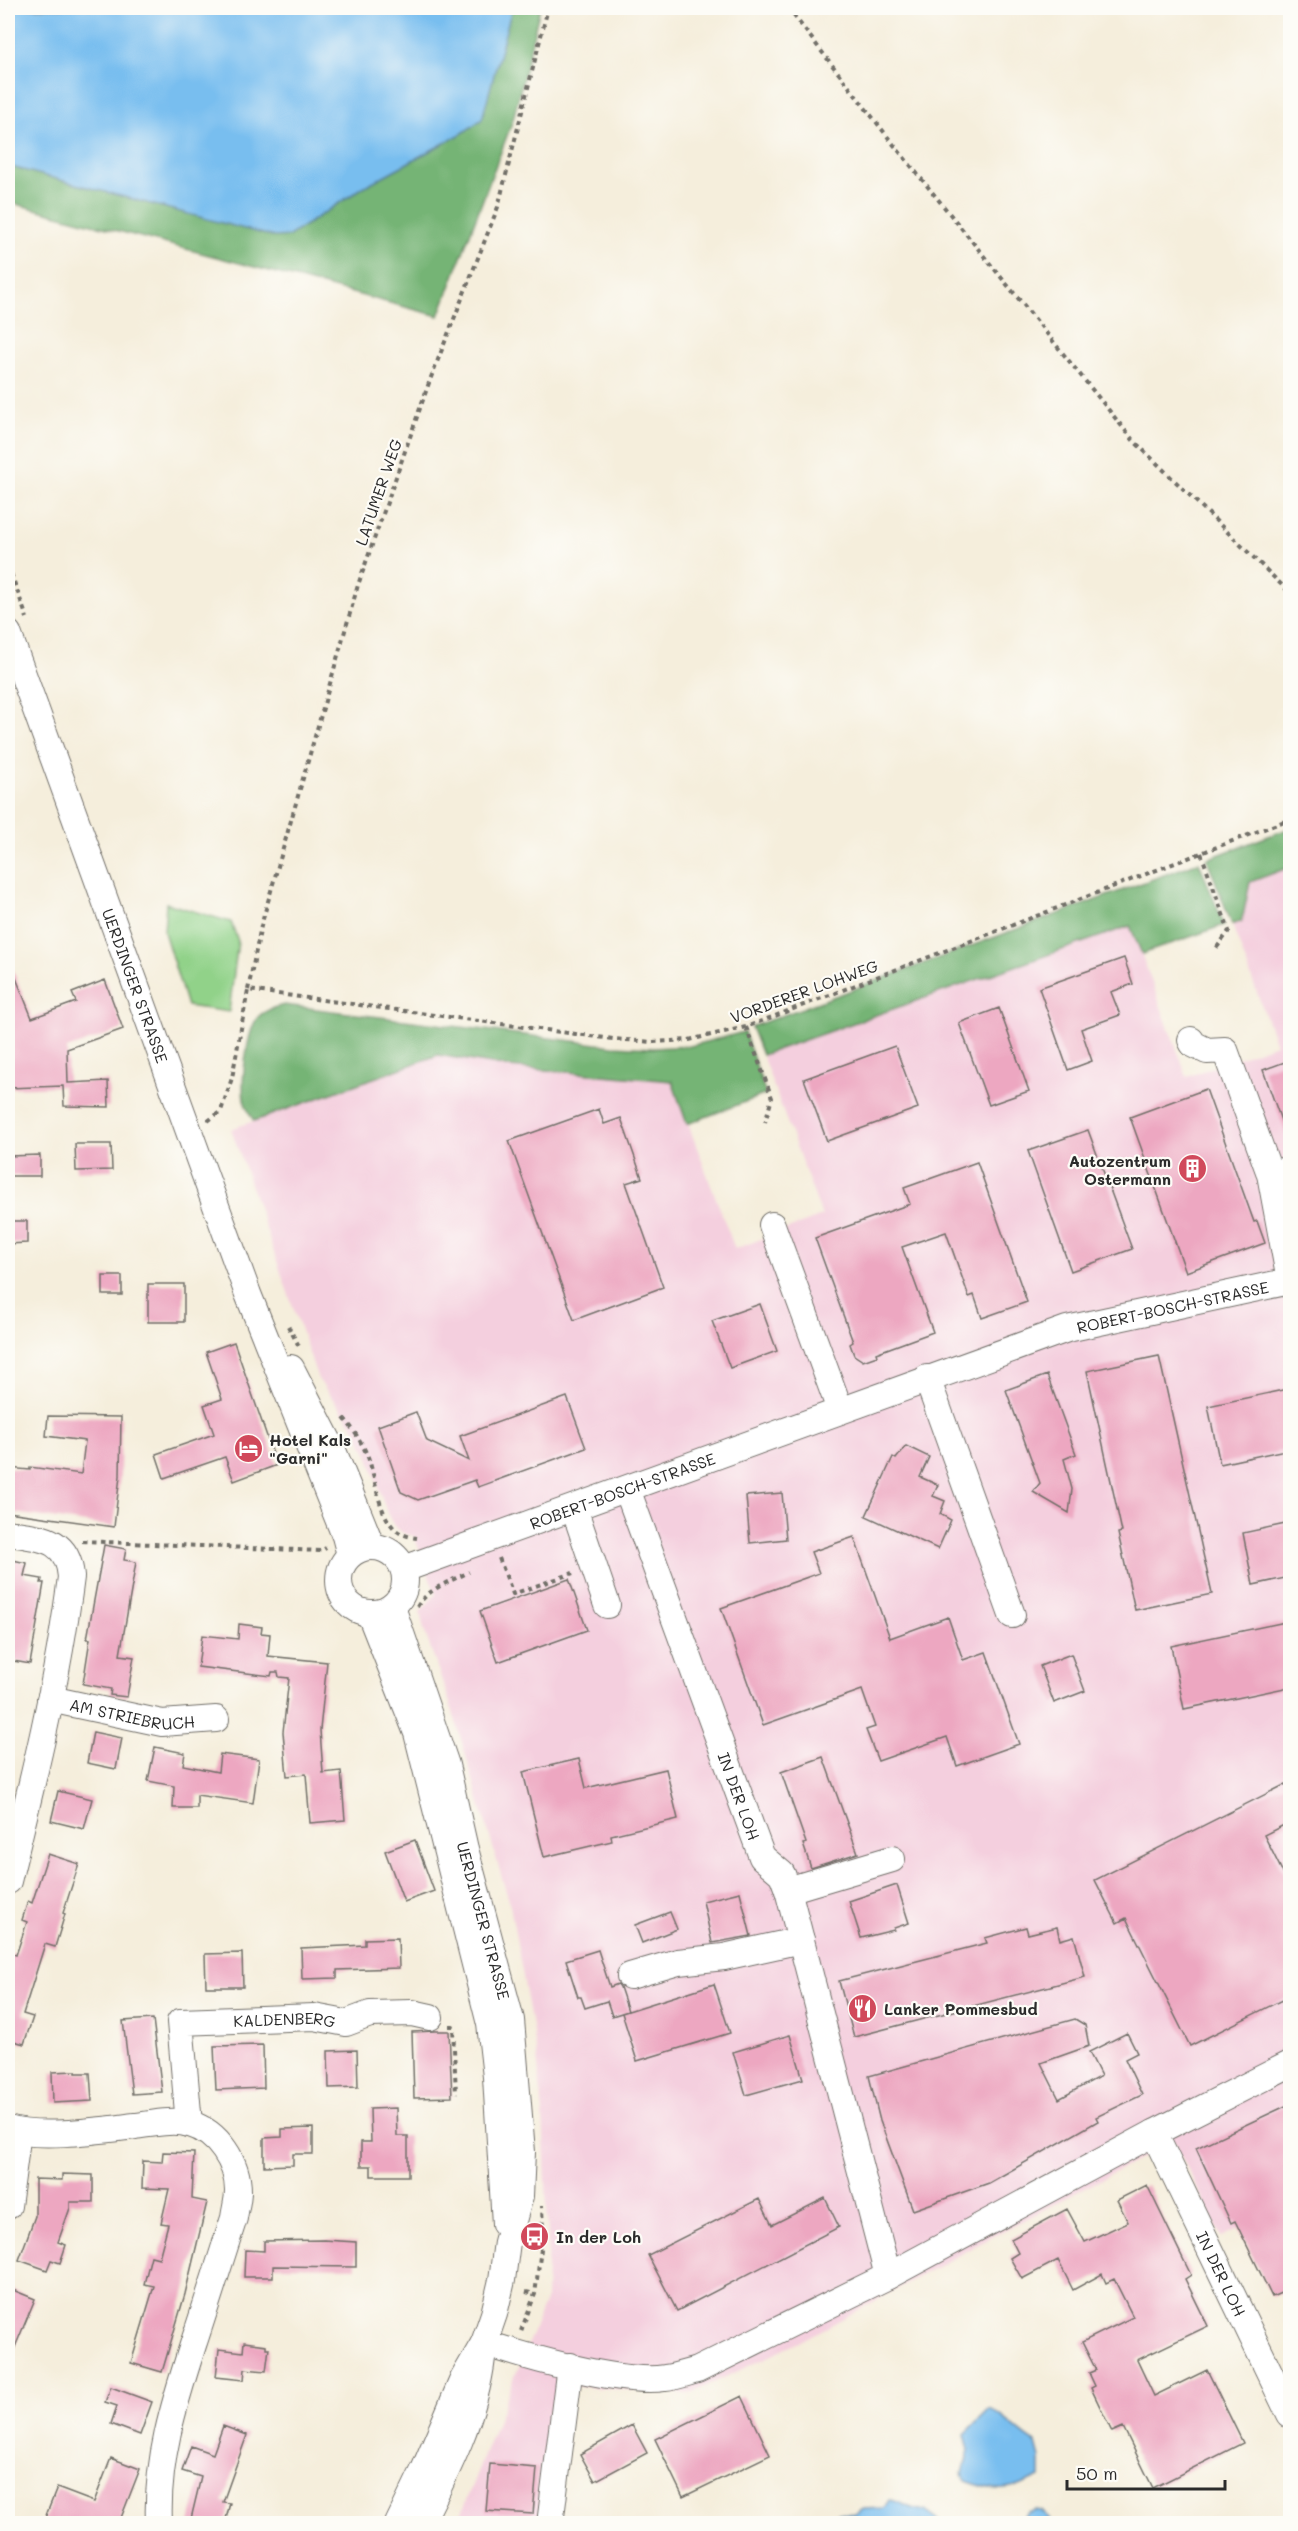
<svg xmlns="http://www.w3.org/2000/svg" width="1298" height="2531" font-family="Mali,sans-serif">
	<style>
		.built { fill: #f4cfde }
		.green { fill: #91d289; stroke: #5e7e5a; stroke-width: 1.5 }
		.forest { fill: #74b475; stroke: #507050; stroke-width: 1.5 }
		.water { fill: #78beef; stroke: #52748d; stroke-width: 1.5 }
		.building { fill: #eda7c1 }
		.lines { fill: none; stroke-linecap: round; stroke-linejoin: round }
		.minor-casing { stroke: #726f69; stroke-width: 28 }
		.path { stroke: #726f69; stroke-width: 4; stroke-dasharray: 4.5 4.5; stroke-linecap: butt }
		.minor { stroke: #fff; stroke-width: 26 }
		.labels { text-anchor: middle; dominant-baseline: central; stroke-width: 4.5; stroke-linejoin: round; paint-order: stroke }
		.street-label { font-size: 16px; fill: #2b2b2b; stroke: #fdfcf7 }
		.poi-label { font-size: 16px; font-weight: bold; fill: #2b2b2b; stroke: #fdfcf7; text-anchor: start }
	</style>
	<rect width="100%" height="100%" fill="#fdfcf7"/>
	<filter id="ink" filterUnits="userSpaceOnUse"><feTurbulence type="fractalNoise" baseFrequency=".0167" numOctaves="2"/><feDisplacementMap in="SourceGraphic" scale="12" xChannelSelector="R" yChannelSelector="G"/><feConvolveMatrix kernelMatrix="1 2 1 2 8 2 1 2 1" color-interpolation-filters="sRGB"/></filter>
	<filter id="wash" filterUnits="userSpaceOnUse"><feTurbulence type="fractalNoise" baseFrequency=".008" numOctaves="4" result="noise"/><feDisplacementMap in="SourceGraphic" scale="24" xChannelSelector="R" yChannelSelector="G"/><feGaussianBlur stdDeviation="1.35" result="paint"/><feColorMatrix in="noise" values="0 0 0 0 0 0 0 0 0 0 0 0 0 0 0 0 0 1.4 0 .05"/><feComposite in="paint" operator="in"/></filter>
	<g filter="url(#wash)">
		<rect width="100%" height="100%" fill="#f5eedc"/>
		<path class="built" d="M1290 867V2204L1221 2237 1174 2141 995 2235 798 2343 689 2394 557 2385 543 2523H457L546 2298 548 2236 543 2112 536 2048 510 1905 453 1712 424 1630 420 1612 436 1594 414 1536 403 1533 394 1526 387 1513 369 1457 356 1430 318 1379 231 1129 438 1055 509 1067 672 1081 735 1249 822 1216 762 1055 1131 926 1187 1077 1276 1044 1232 925 1242 921 1250 882Z"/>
		<path class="green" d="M166 903 231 922 238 941 229 1012 187 1006 164 932Z"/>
		<path class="forest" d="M512 8H540L513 120 439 316 8 202V166L275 237 289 236 365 186 461 134 482 119Z
			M1290 828V867L1250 882 1242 921 1232 925 1207 859Z
			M1199 862 1224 925 1142 954 1130 926 762 1055 751 1027Z
			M284 1005 613 1046 653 1048 690 1046 744 1032 766 1094 687 1124 672 1081 509 1067 438 1055 254 1121C250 1114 245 1107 244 1099 241 1082 247 1030 258 1017 265 1010 275 1007 284 1005Z"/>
		<path class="water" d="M8 8H512L482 119 461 134 365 186 289 236 275 237 8 166Z
			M990 2409C1008 2418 1019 2434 1036 2443L1040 2458V2477C1009 2492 999 2493 966 2481L963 2474 969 2450 965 2434Z
			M889 2500C902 2501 912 2512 925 2510L943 2523H827L839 2512 855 2514 864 2509 884 2508Z
			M1035 2510 1042 2511 1052 2523H1006L1020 2521 1028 2512Z"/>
		<g id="blocks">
			<path class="building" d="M8 958 32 1018 76 1002 72 993 105 980 123 1029 67 1049 68 1083 108 1081 109 1107 64 1106 63 1086 8 1088Z
				M1124 958 1133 984 1111 992 1120 1015 1081 1029 1092 1061 1068 1070 1039 988Z
				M999 1008 1029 1091 989 1105 959 1023Z
				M895 1046 918 1108 827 1141 804 1079Z
				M1290 1060V1139L1288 1140 1263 1070Z
				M1206 1089 1254 1222 1257 1221 1265 1243 1186 1272 1130 1117Z
				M599 1109 604 1124 621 1118 642 1178 626 1183 663 1287 574 1320 509 1141Z
				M1088 1130 1132 1249 1071 1271 1028 1151Z
				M75 1144H111L112 1170 76 1171Z
				M40 1155V1176H8V1156Z
				M977 1162 1027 1302 982 1318 974 1295 969 1297 946 1232 902 1247 933 1332 876 1353 877 1356 863 1361 854 1355 850 1344 853 1342 815 1238 910 1204 904 1188Z
				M8 1221H27V1243L8 1244Z
				M103 1276H122V1295H103Z
				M148 1284H184V1322H148Z
				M760 1304 777 1351 730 1368 712 1321Z
				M234 1342 277 1465 234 1481 225 1457 164 1478 156 1454 214 1434 204 1405 222 1399 206 1352Z
				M1159 1356 1212 1594 1135 1610 1118 1533 1122 1532 1087 1371Z
				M1047 1375 1076 1454 1064 1459 1072 1489 1069 1513 1033 1492 1040 1483 1006 1390Z
				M1288 1389 1290 1449 1220 1464 1208 1406Z
				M567 1397 586 1448 478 1487 475 1480 418 1500 401 1492 378 1426 416 1412 427 1441 469 1461 460 1436Z
				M48 1416 121 1417 120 1476 114 1527 8 1512V1468L30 1470V1467L81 1474 85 1441 46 1436Z
				M906 1446 929 1457 920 1477 938 1485 933 1496 945 1501 940 1514 951 1520 938 1549 866 1516 893 1457 896 1459Z
				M782 1493 786 1539 750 1543 746 1496Z
				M1290 1523V1577L1253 1585 1243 1533Z
				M854 1537 890 1638 948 1617 963 1660 986 1652 1019 1744 957 1766 947 1737 878 1761 866 1730 875 1727 862 1690 763 1725 721 1608 819 1573 811 1552Z
				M104 1545 126 1549 124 1560 136 1562 120 1655 134 1657 127 1697 110 1695 111 1689 83 1684 90 1639H87Z
				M8 1559 27 1563 24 1576 42 1579 41 1583H44L30 1664 8 1660Z
				M569 1579 587 1630 498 1662 480 1611Z
				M1290 1621V1687L1184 1709 1171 1646Z
				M239 1624 262 1627 261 1633 270 1634 268 1656 327 1662 320 1730 323 1773 341 1771 345 1820 310 1823 306 1774 287 1776 283 1732 289 1678 279 1677 278 1672H272L271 1676 198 1667 202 1635 238 1639Z
				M1071 1654 1085 1691 1054 1703 1040 1666Z
				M93 1732 122 1738 116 1769 87 1763Z
				M155 1747 185 1753 183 1765 218 1772 220 1754 259 1759 253 1803 197 1795V1808H173L174 1786 148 1781Z
				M823 1757 858 1853 811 1868 803 1844 806 1843 781 1772Z
				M579 1759 586 1788 666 1769 678 1819 611 1835 612 1841 544 1857 523 1772Z
				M1290 1782V1822L1264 1835 1290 1887V1996L1190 2046 1126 1918 1117 1923 1095 1880Z
				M58 1791 92 1799 84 1829 51 1821Z
				M415 1840 434 1891 404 1902 385 1851Z
				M48 1854 79 1864 63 1913 65 1914 55 1947 45 1944 23 2014 33 2017 24 2044 14 2041 11 2051 8 2050V1963L11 1953 16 1955 27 1922 22 1920 28 1901 32 1903Z
				M897 1885 909 1923 894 1928V1930L861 1938 849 1901Z
				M740 1892 751 1936 712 1943 703 1901Z
				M670 1912 677 1929 642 1943 635 1925Z
				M1026 1927 1028 1934 1057 1927 1060 1940 1074 1936 1085 1977 854 2037 839 1981 987 1943 985 1938Z
				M398 1938 399 1968 337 1970V1978L302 1979 301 1948 365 1945V1939Z
				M598 1950 610 1987 618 1984 620 1987 628 2011 612 2016 607 2001 585 2008 581 1997H578L566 1960Z
				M242 1953 243 1987H206L205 1954Z
				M714 1984 730 2033 637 2061 622 2013Z
				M153 2019 162 2092 132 2094 123 2021Z
				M1075 2019 1085 2025 1089 2046 1041 2063 1059 2099 1101 2076 1089 2052 1127 2033 1137 2053 1125 2059 1142 2095 1096 2117 1098 2121 989 2183 913 2210 880 2121 869 2076Z
				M435 2031H449L452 2097 414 2098 412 2032Z
				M790 2035 803 2079 746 2095 733 2052Z
				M263 2045 264 2088 216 2090 214 2046Z
				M357 2050 358 2087 329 2088 328 2051Z
				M76 2071V2073H90L92 2101 53 2103 52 2072Z
				M1290 2104V2289L1272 2297 1235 2221 1231 2223 1196 2148Z
				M396 2108 397 2136H408V2176H371V2166H361V2142H371L370 2109Z
				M313 2128V2154H293V2165L264 2166V2138L282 2137V2129Z
				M163 2152 194 2153 192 2199 207 2202 185 2294 162 2372 131 2363 154 2286 144 2284 151 2256 159 2258 168 2224 161 2223 169 2189 142 2188 143 2161 162 2162Z
				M62 2174 93 2175V2202H70V2208L58 2242 66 2245 60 2263 51 2260 47 2270 19 2260 35 2216V2179L62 2180Z
				M1147 2185 1191 2275 1185 2279 1208 2326 1137 2360 1154 2396 1207 2370 1243 2443 1153 2488 1123 2427 1112 2432 1091 2388 1095 2386 1089 2373 1096 2370 1082 2342 1133 2317 1114 2279 1106 2283 1102 2274 1073 2290 1058 2260 1022 2279 1010 2258 1018 2253 1011 2239 1067 2209 1085 2242 1128 2222 1117 2200Z
				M825 2198 839 2227 677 2311 648 2255 759 2199 772 2225Z
				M324 2240 356 2242V2267L273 2266V2277H244L245 2250 264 2251V2241Z
				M8 2288 35 2299 8 2364Z
				M244 2342 266 2345V2348H269L266 2371 245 2369 244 2380 216 2377 219 2349 243 2352Z
				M111 2387 152 2402 140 2435 111 2424 117 2406 105 2402Z
				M742 2396 770 2455 683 2497 655 2439Z
				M632 2425 647 2453 595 2481 580 2454Z
				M223 2426 247 2435 223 2502 230 2503 225 2523H190L201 2477 182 2471 191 2446 213 2454Z
				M111 2458 140 2469 119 2523H43L57 2488 94 2502Z
				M490 2464 537 2468 533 2514 486 2511Z"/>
		</g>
	</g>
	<g filter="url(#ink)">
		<use href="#blocks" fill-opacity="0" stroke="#726f69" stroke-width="1.5"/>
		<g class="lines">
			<defs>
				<g id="minor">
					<path id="s1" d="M8 633 248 1294 345 1536 350 1555"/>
					<path d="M1191 1040 1193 1044 1207 1051 1225 1050 1270 1174 1290 1281"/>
					<path d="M1270 1174 1290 1169"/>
					<path d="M772 1225 840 1410"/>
					<path d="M291 1368 332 1448 372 1547"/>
					<path d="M927 1378 1012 1615"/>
					<path id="s2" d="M627 1489 762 1857 782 1874 788 1890 888 2276"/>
					<path d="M574 1508 607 1605"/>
					<path d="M8 1533C40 1538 68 1537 71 1577 58 1680 33 1781 8 1881"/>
					<circle cx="372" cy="1580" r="33"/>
					<path id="s3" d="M404 1569 1067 1329 1290 1281"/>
					<path id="s4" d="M392 1607 446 1765 465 1849 511 2020 522 2152 520 2196 507 2242 502 2280 494 2314 484 2343 463 2379 424 2470 398 2524"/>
					<path d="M370 1614 417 1733 490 2024 496 2077 505 2224"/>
					<path id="s5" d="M50 1699 162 1723 216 1719"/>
					<path d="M788 1890 892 1859"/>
					<path d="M630 1976 678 1962 724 1957 801 1940"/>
					<path id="s6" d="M189 2124 180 2022 314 2017 346 2023 370 2014 412 2013 430 2017"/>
					<path d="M8 2129C40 2139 101 2130 135 2126 152 2124 173 2119 190 2124 218 2132 238 2163 238 2191 238 2200 235 2210 234 2218 220 2261 207 2303 193 2345 174 2404 156 2461 159 2524"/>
					<path id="s7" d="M1154 2133 1290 2415"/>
					<path d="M8 2206 18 2132"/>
					<path d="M484 2343C527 2357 622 2385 665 2378 676 2377 686 2373 697 2370L888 2276 1154 2133 1290 2064"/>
					<path d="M420 2524C447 2471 475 2417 482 2358"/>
					<path d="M550 2524 570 2366"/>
				</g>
			</defs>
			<use href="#minor" class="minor-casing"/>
			<path class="path" d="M788 8 894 145 1133 440 1290 593
				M8 565 27 618
				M1201 853 1229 931 1215 950
				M248 990 261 926 358 585 430 380 498 207 548 8
				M746 1027 772 1098 765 1122
				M208 1121 221 1111 232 1078 248 990 613 1039 653 1042 689 1040 746 1027 1290 819
				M288 1326 300 1348
				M344 1418C354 1430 362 1443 368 1457 376 1479 377 1509 393 1527 398 1534 409 1537 417 1538
				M82 1541 321 1551 326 1548
				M499 1558 513 1594 573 1573
				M417 1607C427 1589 451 1581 469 1572
				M449 2026H453L456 2094
				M526 2292 535 2294
				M521 2331 535 2294 543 2234 542 2206
				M344 2524V2519"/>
			<use href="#minor" class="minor"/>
		</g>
	</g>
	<defs>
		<symbol id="building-disc" viewBox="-11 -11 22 22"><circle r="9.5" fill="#d1495b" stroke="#fdfcf7"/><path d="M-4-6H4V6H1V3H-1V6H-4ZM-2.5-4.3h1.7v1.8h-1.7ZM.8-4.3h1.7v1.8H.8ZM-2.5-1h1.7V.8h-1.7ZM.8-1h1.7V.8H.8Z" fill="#fff"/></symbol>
		<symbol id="hotel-disc" viewBox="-11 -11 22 22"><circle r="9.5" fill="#d1495b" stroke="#fdfcf7"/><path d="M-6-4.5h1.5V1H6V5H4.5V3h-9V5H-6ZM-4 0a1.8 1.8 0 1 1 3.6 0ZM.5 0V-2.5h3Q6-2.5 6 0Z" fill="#fff"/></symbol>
		<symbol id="restaurant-disc" viewBox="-11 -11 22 22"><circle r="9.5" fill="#d1495b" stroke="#fdfcf7"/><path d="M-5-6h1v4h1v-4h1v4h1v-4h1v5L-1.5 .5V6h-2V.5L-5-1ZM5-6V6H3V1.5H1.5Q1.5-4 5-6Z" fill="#fff"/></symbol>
		<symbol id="bus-disc" viewBox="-11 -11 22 22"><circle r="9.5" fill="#d1495b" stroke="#fdfcf7"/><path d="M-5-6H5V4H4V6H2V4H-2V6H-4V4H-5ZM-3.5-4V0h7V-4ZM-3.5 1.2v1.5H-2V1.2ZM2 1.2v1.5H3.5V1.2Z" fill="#fff"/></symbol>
	</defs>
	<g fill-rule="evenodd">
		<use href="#building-disc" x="1176" y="1152" width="33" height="33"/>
		<use href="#hotel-disc" x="232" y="1432" width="33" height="33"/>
		<use href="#restaurant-disc" x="846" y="1992" width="33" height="33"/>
		<use href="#bus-disc" x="518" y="2220" width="33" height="33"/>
	</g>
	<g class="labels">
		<g class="street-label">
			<text transform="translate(378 492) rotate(-71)">LATUMER WEG</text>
			<text stroke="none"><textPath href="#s1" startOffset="375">UERDINGER STRASSE</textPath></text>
			<text transform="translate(804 991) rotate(-20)">VORDERER LOHWEG</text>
			<text stroke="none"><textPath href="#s3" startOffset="813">ROBERT-BOSCH-STRASSE</textPath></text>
			<text stroke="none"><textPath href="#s3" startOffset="232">ROBERT-BOSCH-STRASSE</textPath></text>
			<text stroke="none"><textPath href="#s5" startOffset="84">AM STRIEBRUCH</textPath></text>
			<text stroke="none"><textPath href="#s2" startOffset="327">IN DER LOH</textPath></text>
			<text stroke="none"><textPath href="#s4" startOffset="327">UERDINGER STRASSE</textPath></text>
			<text stroke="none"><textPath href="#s6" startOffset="207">KALDENBERG</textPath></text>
			<text stroke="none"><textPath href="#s7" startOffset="156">IN DER LOH</textPath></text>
		</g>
		<g class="poi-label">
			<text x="1171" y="1160" text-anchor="end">Autozentrum<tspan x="1171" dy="18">Ostermann</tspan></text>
			<text x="269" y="1439">Hotel Kals<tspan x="269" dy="18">"Garni"</tspan></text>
			<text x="884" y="2008">Lanker Pommesbud</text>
			<text x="556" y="2236">In der Loh</text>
		</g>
	</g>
	<rect width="1298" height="2531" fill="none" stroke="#fdfcf7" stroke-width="30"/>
	<path d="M1067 2480v9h158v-9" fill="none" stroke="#2b2b2b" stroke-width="3"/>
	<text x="1076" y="2480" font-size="18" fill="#2b2b2b" stroke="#fdfcf7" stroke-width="4.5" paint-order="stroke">50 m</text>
</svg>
